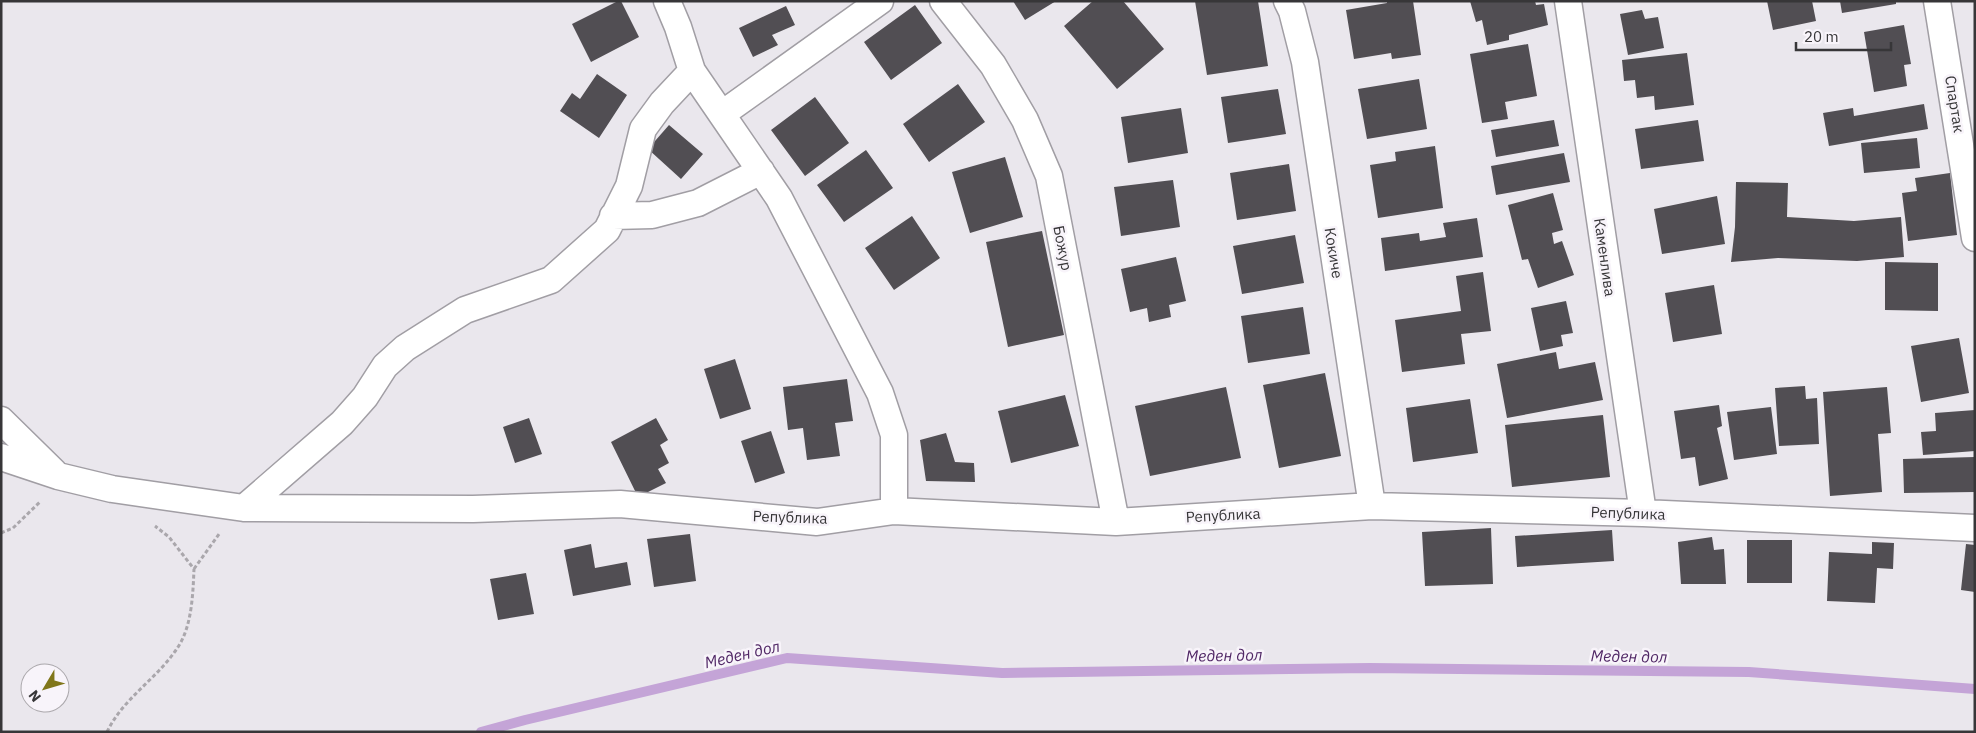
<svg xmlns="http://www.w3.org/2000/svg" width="1976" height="733" font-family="'IBM Plex Sans',sans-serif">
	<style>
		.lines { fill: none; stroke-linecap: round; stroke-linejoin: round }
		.stream { stroke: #c4a4d7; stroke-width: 10 }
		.building { fill: #514e53 }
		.street-casing { stroke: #a19ea4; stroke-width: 29 }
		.path { stroke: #aaa7ac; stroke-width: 3; stroke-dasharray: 4 2.5; stroke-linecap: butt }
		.street { stroke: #fff; stroke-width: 26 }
		.labels { text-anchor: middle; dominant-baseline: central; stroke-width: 5; stroke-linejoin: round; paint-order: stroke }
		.street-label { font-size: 15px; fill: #373638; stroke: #f8f4fa }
		.water-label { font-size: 16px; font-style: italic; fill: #512866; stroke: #f8f4fa }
	</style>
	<rect width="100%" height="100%" fill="#eae7ed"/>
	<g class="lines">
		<path class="stream" d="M481 732 525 720 787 658 1002 673 1370 668 1749 672 1975 689"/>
	</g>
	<path class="building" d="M618 1H621L639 37 591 62 572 24Z
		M1013 1H1056L1025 20Z
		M1093 1H1123L1164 49 1117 89 1064 26Z
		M1195 1H1258L1268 66 1207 75Z
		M1387 1H1413L1421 55 1392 59 1391 53 1354 59 1346 10 1387 3Z
		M1470 1H1535L1536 5 1544 4 1548 25 1509 35V40L1487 45 1482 20 1476 22Z
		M1767 1H1812L1816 21 1773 30Z
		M1840 1H1896V4L1842 13Z
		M915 5 942 43 891 80 864 42Z
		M786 6 795 25 772 35 778 45 753 57 739 28Z
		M1642 10 1645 19 1658 17 1664 48 1628 55 1620 14Z
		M1904 25 1911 64 1904 65 1907 86 1874 92 1864 32Z
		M1528 44 1537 96 1505 102 1508 119 1482 123 1470 54Z
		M1687 53 1694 105 1655 110 1654 96 1637 98 1635 80 1624 81 1622 60Z
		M597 74 627 95 599 138 560 111 572 93 580 99Z
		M1419 79 1427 129 1367 139 1358 89Z
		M958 84 985 122 929 162 903 124Z
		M1278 89 1286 134 1228 143 1221 97Z
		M815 97 849 143 805 176 771 130Z
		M1924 104 1928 129 1829 146 1823 113 1853 108 1854 116Z
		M1181 108 1188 153 1128 163 1121 117Z
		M1554 120 1559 146 1496 157 1491 130Z
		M1698 120 1704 161 1641 169 1635 129Z
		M669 125 703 154 681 179 648 149Z
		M1917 138 1920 168 1864 173 1861 143Z
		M1435 146 1443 208 1378 218 1370 165 1396 161 1395 152Z
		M866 150 893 188 844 222 817 185Z
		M1564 153 1570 182 1496 195 1491 166Z
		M1005 157 1023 217 970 233 952 172Z
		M1289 164 1296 211 1237 220 1230 173Z
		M1950 173 1957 235 1908 241 1902 193 1917 191 1915 178Z
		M1173 180 1180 227 1121 236 1114 187Z
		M1736 182 1788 183 1787 217 1854 221 1901 217 1904 257 1857 261 1778 258 1731 262 1735 227Z
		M1553 193 1563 230 1552 233 1554 244 1562 241 1574 275 1538 288 1528 259 1522 260 1508 205Z
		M1717 196 1725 244 1662 254 1654 209Z
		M912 216 940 258 894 290 865 248Z
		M1477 218 1483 257 1385 271 1381 238 1419 233 1420 241 1446 237 1443 223Z
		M1042 231 1064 335 1008 347 986 242Z
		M1295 235 1304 283 1242 294 1233 246Z
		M1176 257 1186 301 1169 305 1171 317 1149 322 1147 308 1130 312 1121 269Z
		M1885 262 1938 263V311L1885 310Z
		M1483 272 1491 331 1461 334 1465 364 1402 372 1395 320 1461 311 1456 276Z
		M1714 285 1722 334 1673 342 1665 293Z
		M1566 301 1573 333 1561 335 1563 346 1540 351 1531 308Z
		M1303 307 1310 354 1248 363 1241 316Z
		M1959 338 1969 393 1921 402 1911 346Z
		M1556 352 1559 369 1595 362 1603 400 1507 418 1497 364Z
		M735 359 751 409 720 419 704 369Z
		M1325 373 1341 456 1279 468 1263 385Z
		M847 379 853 421 835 423 840 456 807 460 803 428 788 430 783 387Z
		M1805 386 1806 399 1817 398 1819 444 1779 446 1775 388Z
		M1226 387 1241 458 1150 476 1135 406Z
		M1887 387 1891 433 1878 434 1882 492 1830 496 1823 392Z
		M1065 395 1079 446 1011 463 998 411Z
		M1470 399 1478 453 1413 462 1406 408Z
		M1719 405 1722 426 1717 428 1728 479 1699 486 1695 457 1681 459 1674 411Z
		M1771 407 1777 454 1734 460 1727 412Z
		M1975 410V451L1923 455 1921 432 1936 431 1935 413Z
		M1603 415 1610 477 1512 487 1505 425Z
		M529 418 542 454 515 463 503 427Z
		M656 418 668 440 660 445 669 463 658 469 666 483 638 497 611 442Z
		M771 431 785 473 755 483 741 441Z
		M946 433 955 462 974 463 975 482 926 481 920 440Z
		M1975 457V492L1904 493 1903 459Z
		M1491 528 1493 584 1425 586 1422 532Z
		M1612 530 1614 561 1517 567 1515 536Z
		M690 534 696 581 654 587 647 539Z
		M1712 537 1714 550 1724 549 1726 584H1681L1678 542Z
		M1747 540H1792V583H1747Z
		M1872 542 1894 543 1893 569 1877 568 1875 603 1827 601 1829 552 1872 554Z
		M591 544 595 568 627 562 631 585 573 596 564 550Z
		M1966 544 1975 545V592L1961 590Z
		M526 573 534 614 498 620 490 579Z"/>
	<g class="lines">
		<defs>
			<path id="street" d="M943 1 993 65 1025 120 1049 176 1116 522
				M1287 1 1292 11 1305 62 1372 506
				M1568 1 1643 513
				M1937 1 1975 238
				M692 71 779 198 880 393 894 435V511
				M722 114 880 1
				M613 216 652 215 698 203 761 171
				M1 420 54 472
				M1 457 58 476 112 489 244 508 473 509 620 504 817 522 894 511 1116 522 1372 506 1643 513 1975 528
				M244 508 342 423 365 397 385 366 405 348 465 310 551 280 607 230 629 186 643 129 662 103 692 71 678 27 667 1"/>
		</defs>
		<use href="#street" class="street-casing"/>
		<path class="path" d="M1 533 13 528 41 501
			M194 569 219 534
			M107 732C124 696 162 676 181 642 192 621 193 593 194 569L169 537 155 526"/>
		<use href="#street" class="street"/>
	</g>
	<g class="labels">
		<g class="street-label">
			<text transform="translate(1955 104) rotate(81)">Спартак</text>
			<text transform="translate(1063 248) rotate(79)">Божур</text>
			<text transform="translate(1334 253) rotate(81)">Кокиче</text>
			<text transform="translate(1605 257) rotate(82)">Каменлива</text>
			<text transform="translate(1628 513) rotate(2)">Република</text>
			<text transform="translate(1223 515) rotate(-3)">Република</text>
			<text transform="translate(790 517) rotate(2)">Република</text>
		</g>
		<g class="water-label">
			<text transform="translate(742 654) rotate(-13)">Меден дол</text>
			<text transform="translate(1224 655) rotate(-1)">Меден дол</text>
			<text transform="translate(1629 656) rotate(1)">Меден дол</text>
		</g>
	</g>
	<rect width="1976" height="733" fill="none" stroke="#373638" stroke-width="5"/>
	<g transform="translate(45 688) rotate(232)"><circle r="24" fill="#f8f4fa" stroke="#aba8ac"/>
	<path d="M0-4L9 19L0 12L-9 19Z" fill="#80761a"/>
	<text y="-8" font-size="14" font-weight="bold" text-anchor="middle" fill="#373638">N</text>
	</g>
	<path d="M1796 42v8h95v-8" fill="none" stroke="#373638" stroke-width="2.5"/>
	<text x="1804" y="42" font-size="15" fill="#373638" stroke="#f8f4fa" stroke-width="4" paint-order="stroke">20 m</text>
</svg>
